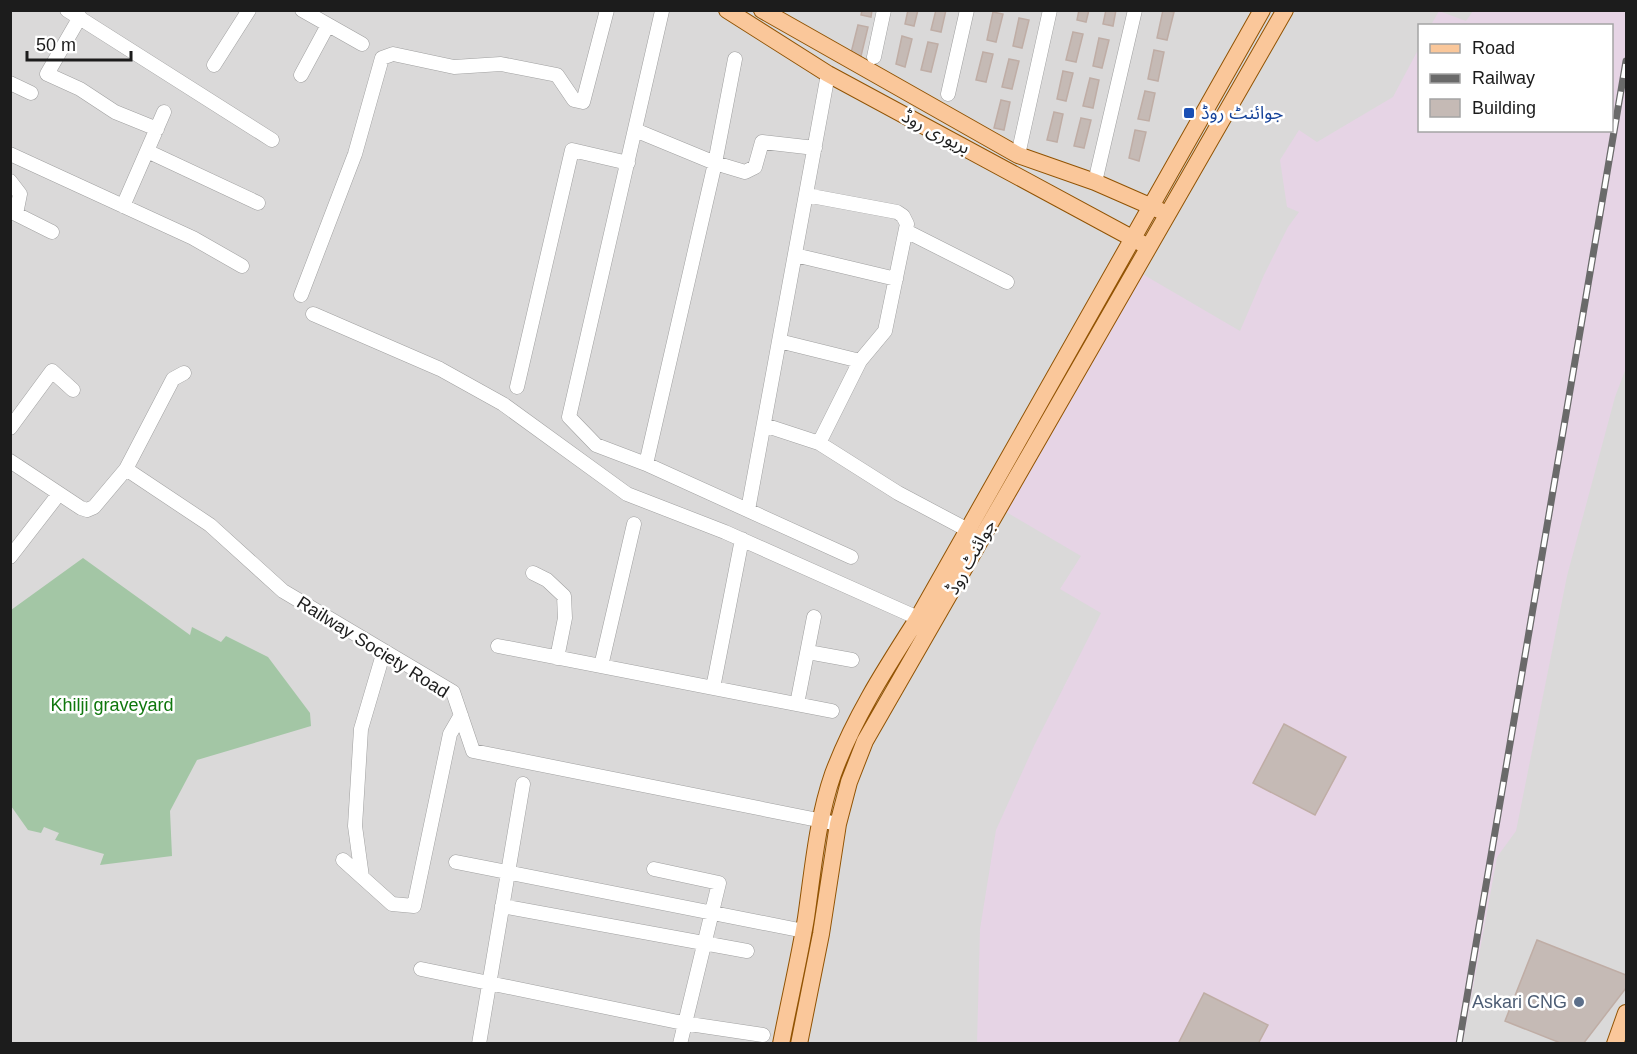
<svg xmlns="http://www.w3.org/2000/svg" width="1637" height="1054" font-family="Arial,'Noto Sans Arabic',sans-serif">
	<style>
		.residential { fill: #dad9d9; fill-rule: evenodd }
		.industrial { fill: #e6d4e5 }
		.cemetery { fill: #a3c6a5 }
		.building { fill: #c5bab5; stroke: #bfada5; stroke-width: 1.5 }
		.lines { fill: none; stroke-linecap: round; stroke-linejoin: round }
		.minor-casing { stroke: #a0a0a0; stroke-width: 15 }
		.major-casing { stroke: #915303; stroke-width: 18 }
		.minor { stroke: #fff; stroke-width: 14 }
		.major { stroke: #fac79a; stroke-width: 16 }
		.rail-casing { stroke: #6a6a6a; stroke-width: 7 }
		.rail { stroke: #fff; stroke-width: 4.5; stroke-dasharray: 14; stroke-linecap: butt }
		.transit-dot { fill: #1a4fb4; stroke: #fff; stroke-width: 2 }
		.service-dot { fill: #5c6f8a; stroke: #fff; stroke-width: 2 }
		.labels { text-anchor: middle; dominant-baseline: central; stroke-width: 5; stroke-linejoin: round; paint-order: stroke }
		.transit-label { font-size: 18px; fill: #164399; stroke: #fff; text-anchor: start }
		.street-label { font-size: 18px; fill: #1c1c1c; stroke: #fff }
		.park-label { font-size: 18px; fill: #0f770d; stroke: #fff }
		.service-label { font-size: 18px; fill: #4e5e75; stroke: #fff; text-anchor: end }
	</style>
	<rect width="100%" height="100%" fill="#ede8e2"/>
	<path class="residential" d="M11 11H1626V1043H11ZM1420 26H1612V130H1420Z"/>
	<path class="industrial" d="M1439 11 1466 21 1473 11H1626V368L1615 397 1567 576 1516 831 1497 857 1463 1043 977 1044 980 929 996 830 1034 746 1101 613 1060 589 1081 556 991 503 1127 265 1240 331 1264 275 1288 227 1299 212 1287 207 1280 160 1299 130 1317 142 1393 97 1419 48 1420 130H1612V26L1431 25Z"/>
	<path class="cemetery" d="M83 558 190 635 192 627 221 642 226 636 268 657 310 713 311 726 197 760 170 811 172 856 100 865 104 854 55 840 59 833 44 827 41 833 28 830 11 806V610Z"/>
	<path class="building" d="M862 10H872L871 17 861 15Z
		M908 10H918L914 26 905 24Z
		M936 10H946L941 32 931 30Z
		M1079 10H1089L1086 22 1077 20Z
		M1106 10H1116L1113 26 1103 24Z
		M1163 10 1174 12 1167 40 1157 38Z
		M993 12 1003 14 996 42 987 40Z
		M1019 18 1029 20 1022 48 1013 46Z
		M858 25 868 27 861 56 851 53Z
		M1073 32 1083 34 1076 62 1066 60Z
		M902 36 912 39 905 67 896 64Z
		M1099 38 1109 40 1102 68 1093 66Z
		M928 42 938 44 931 72 921 70Z
		M1154 50 1164 52 1158 81 1148 79Z
		M983 52 993 54 986 82 976 80Z
		M1009 59 1019 61 1012 89 1002 87Z
		M1063 71 1073 73 1066 101 1057 99Z
		M1090 78 1099 80 1093 108 1083 106Z
		M1145 91 1155 93 1149 121 1138 119Z
		M1001 100 1010 102 1004 130 994 128Z
		M1054 112 1063 114 1057 142 1047 140Z
		M1081 118 1091 120 1084 148 1074 146Z
		M1135 130 1146 132 1139 161 1129 158Z
		M1284 724 1346 757 1315 815 1253 783Z
		M1537 940 1626 975V988L1583 1044H1563L1505 1021Z
		M1204 993 1268 1025 1258 1044H1178Z"/>
	<g class="lines">
		<defs>
			<path id="minor" d="M67 10 272 140
				M302 10 362 44
				M662 11 569 417 596 445 646 464 851 557
				M80 17 47 74 80 89 115 112 157 129
				M874 57 884 10
				M214 65 249 10
				M301 75 328 25
				M10 83 31 93
				M948 94 967 10
				M635 130 715 163 745 172 755 167 762 142 815 148
				M147 151 258 203
				M10 154 193 238 242 266
				M1018 155 1050 10
				M10 181 20 194 16 214 52 232
				M1095 182 1135 10
				M806 195 897 212 903 216 907 224 885 331 860 361 819 443
				M123 206 164 112
				M906 231 1007 282
				M795 255 896 279
				M301 295 355 154 382 58 393 54 454 67 501 64 557 75 574 100 583 102 607 10
				M313 314 440 369 503 404 627 494 725 532 918 618
				M779 341 860 361
				M517 387 572 150 628 163
				M764 425 819 443 898 493 966 529
				M10 428 52 371 73 390
				M10 461 81 508 87 510 94 507 126 469 173 379 184 373
				M646 464 715 163 735 59
				M126 469 210 525 283 591 453 692 473 751 838 824
				M748 510 828 74
				M10 557 58 495
				M533 573 547 580 564 596 565 618 557 658
				M498 646 832 711
				M808 652 852 660
				M601 666 634 524
				M713 688 742 539
				M797 704 814 617
				M343 860 392 904 414 906 450 734 461 715
				M456 862 804 931
				M654 869 719 883 680 1044
				M362 877 355 826 361 729 384 651
				M502 906 747 951
				M421 969 683 1023 763 1035
				M479 1044 523 784"/>
			<path id="major" d="M727 10 828 74 1143 244
				M762 10 1018 155 1095 182 1159 210
				M781 1044C789 1002 799 960 806 918 813 870 817 820 833 774 854 717 886 668 918 618L1262 10
				M799 1044 821 934 838 824 849 782 865 741 1285 10
				M1615 1044 1626 1013"/>
		</defs>
		<use href="#minor" class="minor-casing"/>
		<use href="#major" class="major-casing"/>
		<use href="#minor" class="minor"/>
		<use href="#major" class="major"/>
		<defs>
			<path id="rail" d="M1459 1044 1626 61"/>
		</defs>
		<use href="#rail" class="rail-casing"/>
		<use href="#rail" class="rail"/>
	</g>
	<rect class="transit-dot" x="1183" y="107" width="12" height="12" rx="3"/>
	<circle class="service-dot" cx="1579" cy="1002" r="6"/>
	<g class="labels">
		<g class="transit-label">
			<text x="1201" y="113">جوائنٹ روڈ</text>
		</g>
		<g class="street-label">
			<text transform="translate(936 132) rotate(28)">بریوری روڈ</text>
			<text transform="translate(971 557) rotate(-61)">جوائنٹ روڈ</text>
			<text transform="translate(373 647) rotate(32)">Railway Society Road</text>
		</g>
		<g class="park-label">
			<text x="112" y="705">Khilji graveyard</text>
		</g>
		<g class="service-label">
			<text x="1567" y="1002">Askari CNG</text>
		</g>
	</g>
	<rect width="1637" height="1054" fill="none" stroke="#1c1c1c" stroke-width="24"/>
	<rect x="1418" y="24" width="195" height="108" fill="#ffffff" stroke="#a4a4a4" stroke-width="1.5"/>
	<rect x="1430" y="44" width="30" height="9" fill="#fac79a" stroke="#a4a4a4" stroke-width="1.5"/>
	<text x="1472" y="54" font-size="18" fill="#1c1c1c">Road</text>
	<rect x="1430" y="74" width="30" height="9" fill="#6a6a6a" stroke="#a4a4a4" stroke-width="1.5"/>
	<text x="1472" y="84" font-size="18" fill="#1c1c1c">Railway</text>
	<rect x="1430" y="99" width="30" height="18" fill="#c5bab5" stroke="#a4a4a4" stroke-width="1.5"/>
	<text x="1472" y="114" font-size="18" fill="#1c1c1c">Building</text>
	<path d="M27 51v9h104v-9" fill="none" stroke="#1c1c1c" stroke-width="3"/>
	<text x="36" y="51" font-size="18" fill="#1c1c1c" stroke="#ffffff" stroke-width="4.5" paint-order="stroke">50 m</text>
</svg>
